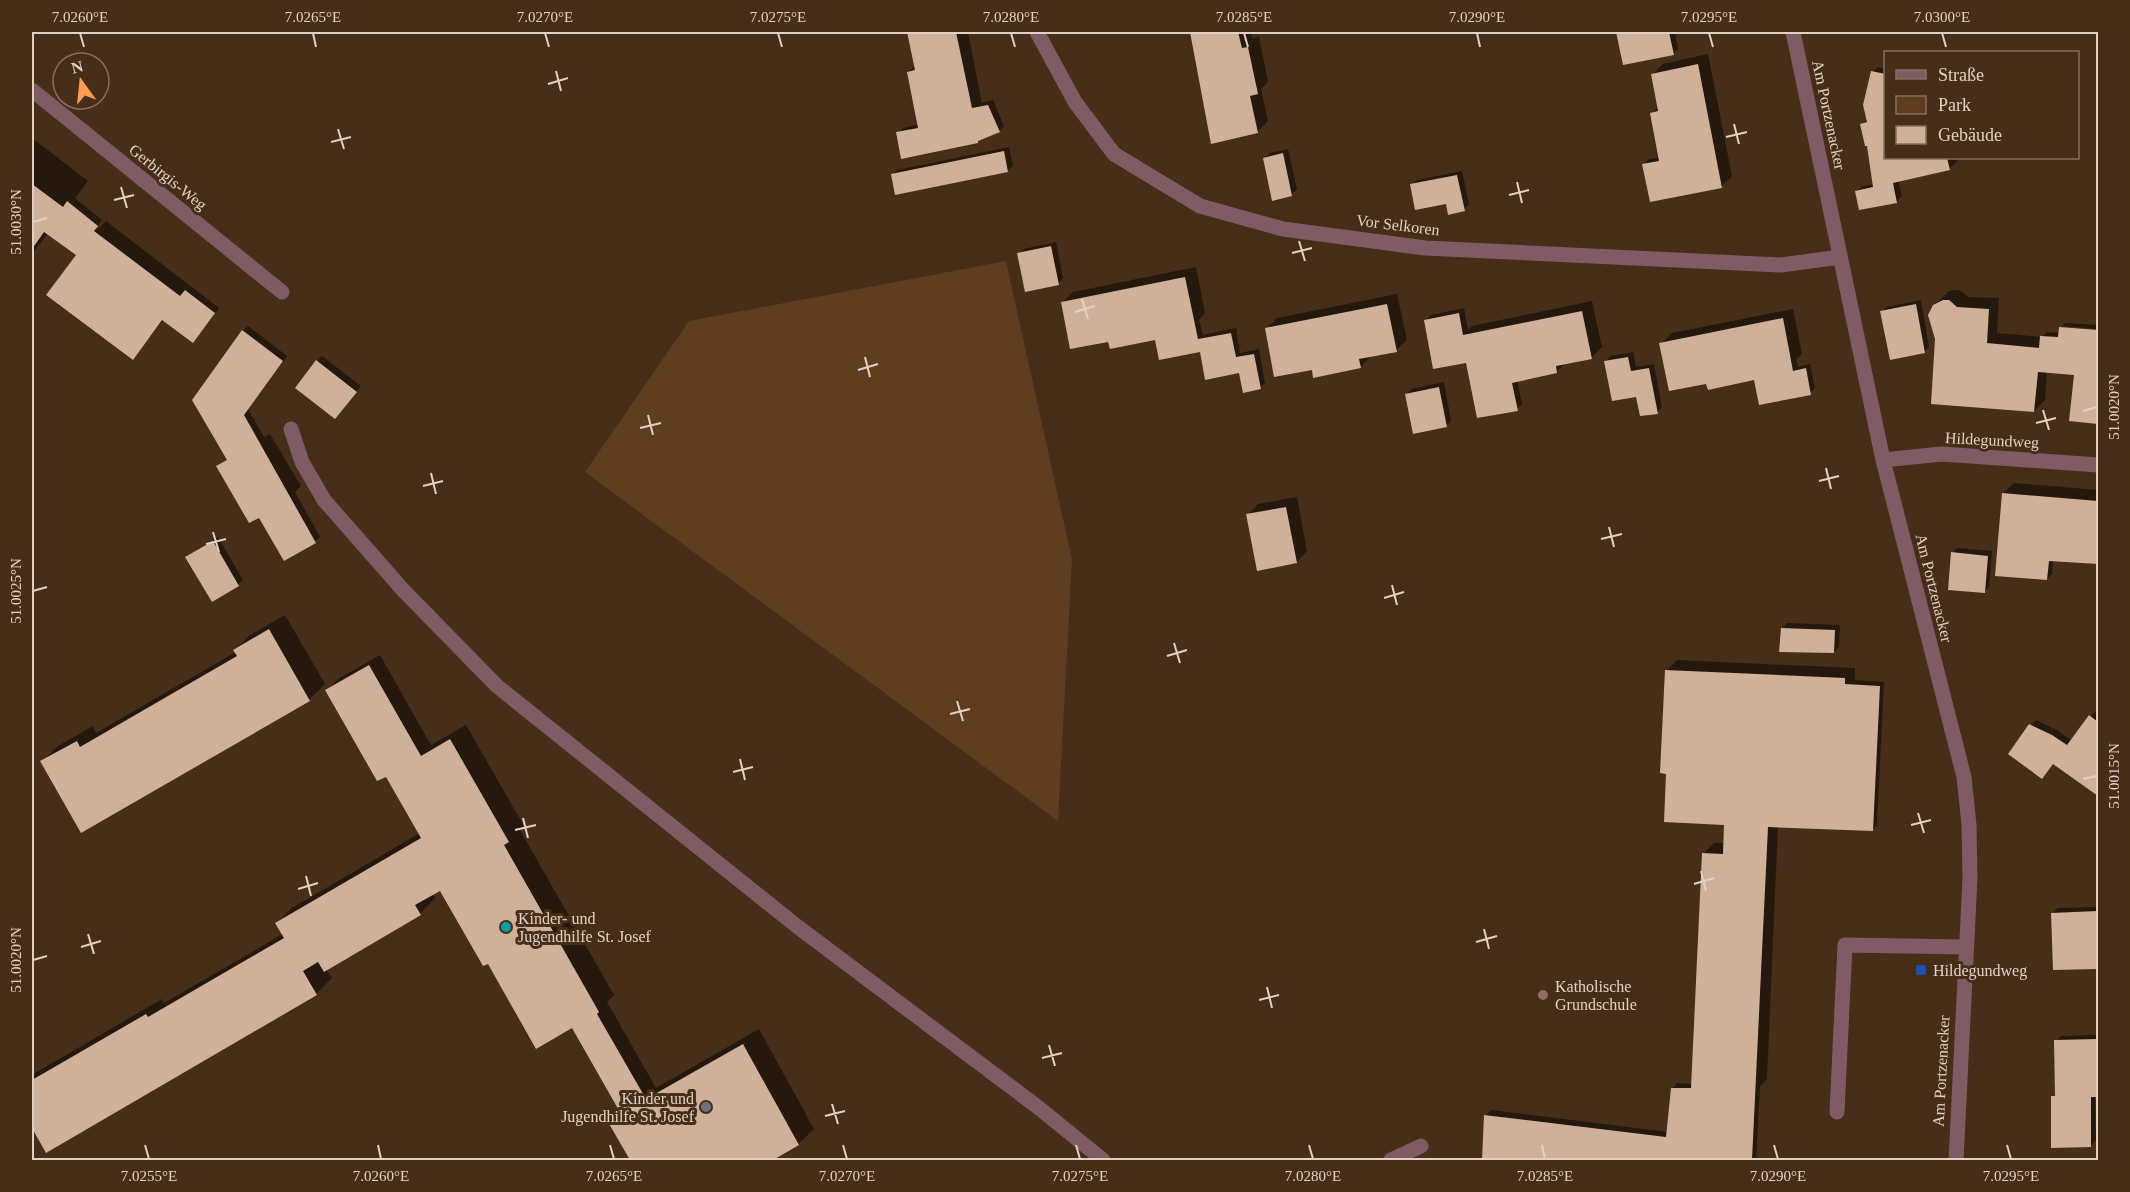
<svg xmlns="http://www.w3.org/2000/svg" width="2130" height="1192" font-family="'Times New Roman',serif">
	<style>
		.green { fill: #5f3e1f }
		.shadow { fill: #0007 }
		.building { fill: #cfb199 }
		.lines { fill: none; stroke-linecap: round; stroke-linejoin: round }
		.service { stroke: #7f5c64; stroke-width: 15 }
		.minor { stroke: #7f5c64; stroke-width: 15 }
		.ticks { fill: none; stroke: #e0d1c4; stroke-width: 2 }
		.culture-dot { fill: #0f9aa8; stroke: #462e18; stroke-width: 2 }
		.transit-dot { fill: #1a4fb4; stroke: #462e18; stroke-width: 2 }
		.education-dot { fill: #8d6e63; stroke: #462e18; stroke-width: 2 }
		.worship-dot { fill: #6b7280; stroke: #462e18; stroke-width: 2 }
		.labels { text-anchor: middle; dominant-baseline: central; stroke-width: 6; stroke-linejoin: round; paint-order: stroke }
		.street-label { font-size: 16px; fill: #e0d1c4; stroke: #462e18 }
		.poi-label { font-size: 16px; fill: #e0d1c4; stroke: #462e18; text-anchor: start }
		.neatline { fill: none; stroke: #e0d1c4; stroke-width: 2 }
		.ticks-label { font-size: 15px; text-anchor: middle; fill: #e0d1c4 }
	</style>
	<rect width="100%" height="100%" fill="#462e18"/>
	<path class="green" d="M1006 261 1072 559 1058 821 585 472 689 321Z"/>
	<path class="shadow" d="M909 32H968L982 103 993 100 1004 126 999 131 981 138 977 142 898 133 903 128 919 124 908 72 916 65Z
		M1191 32H1251L1252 39 1259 37 1268 82 1261 89 1268 121 1257 132 1212 142Z
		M1618 32H1675L1678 49 1673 54 1625 63Z
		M1708 54 1732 176 1722 186 1644 164 1649 159 1660 157 1651 114 1659 106 1653 74 1663 64Z
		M1878 67 1886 69V158H1960L1949 169 1898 180 1902 196 1897 201 1857 191 1862 186 1875 184 1868 144 1862 125 1868 119 1873 72Z
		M32 138 88 181 75 198 102 220 96 228 97 230 106 221 219 308 197 336 164 319 133 358 78 255 48 233 32 254Z
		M1009 147 1013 166 1007 171 892 175 897 170Z
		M1288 149 1297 189 1292 194 1273 199 1265 158 1270 153Z
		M1462 171 1469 204 1464 209 1412 185 1417 180Z
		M1056 242 1063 278 1058 284 1019 254 1024 249Z
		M1196 267 1205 313 1199 319 1203 335 1236 328 1240 353 1259 349 1265 383 1260 388 1240 371 1201 350 1156 338 1109 340 1063 302 1073 292Z
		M1960 290 1968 297 1999 298 1997 333 2042 337 2047 332 2060 333V328L2065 323 2098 325V329L2062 326V329L2098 332V422L2071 420 2075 373 2047 371 2045 400 2034 411 1937 339 1934 305 1949 291Z
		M1397 294 1407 340 1396 350 1371 356 1360 367 1313 368 1267 328 1277 318Z
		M1921 300 1929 347 1924 352 1881 312 1887 307Z
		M1592 301 1602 347 1591 358 1566 363 1556 372 1517 380 1522 404 1517 409 1426 320 1431 315 1464 308 1468 330 1472 326Z
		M1793 309 1802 354 1796 359 1798 367 1810 364 1815 388 1810 393 1755 379 1708 382 1661 344 1672 333Z
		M248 326 287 356 248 409 264 437 270 434 301 486 295 492 320 537 315 542 259 515 219 468 228 459 243 331Z
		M1633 352 1636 367 1654 364 1662 407 1657 412 1606 361 1611 356Z
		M322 356 361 386 340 412 317 361Z
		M1444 382 1451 421 1446 426 1407 394 1412 389Z
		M2014 483 2098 490V563L2053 559 2052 574 2047 579 2003 493Z
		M1297 497 1307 551 1297 562 1248 515 1258 504Z
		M218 537 243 580 238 585 187 558Z
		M1957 548 1992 551 1989 587 1984 592 1952 553Z
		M285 615 325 684 309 700 82 831 42 762 58 746 93 726 96 733 236 652 235 650 250 635Z
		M1787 623 1840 625 1839 647 1834 652 1782 629Z
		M380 655 431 745 466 725 524 826 520 830 614 995 607 1002 656 1088 759 1029 814 1129 798 1144 770 1160H631L609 1122 621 1111 578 1023 488 962 440 888 433 893 435 898 420 914 326 969 332 978 316 994 46 1150 32 1125V1075L162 999 164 1003 283 934 277 923 292 908 420 833 388 777 327 690 338 679Z
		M1677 660 1855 668V680L1884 682 1877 825 1872 830 1778 825 1767 1079 1760 1086 1756 1160H1483L1486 1115 1491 1110 1668 1132 1672 1088 1677 1083 1693 1084 1704 853 1714 843H1725L1726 825 1668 774 1666 671Z
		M2095 711 2098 714V795L2054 762 2010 753 2036 720 2057 730 2072 741Z
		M2098 907V967L2054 968 2053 913 2058 908Z
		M2098 1035V1096H2095L2096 1140 2091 1145 2053 1097 2057 1093 2056 1041 2061 1036Z"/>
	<path class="building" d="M907 32H956L972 108 988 105 1000 132 978 141V143L901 159 896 132 918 128 907 72 915 70Z
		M1190 32H1238L1242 48 1248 47 1258 94 1250 96 1258 133 1211 144Z
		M1616 32H1669L1674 55 1623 65Z
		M1698 64 1722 188 1650 202 1642 164 1659 161 1650 113 1658 111 1651 74Z
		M1871 71 1886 74V158H1947L1950 170 1893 183 1897 203 1859 210 1855 191 1873 187 1867 146H1865L1860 124 1867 122 1863 105Z
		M1004 151 1008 172 895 195 891 174Z
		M1283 153 1292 196 1272 201 1263 158Z
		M1457 175 1465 211 1448 215 1446 204 1415 210 1410 184Z
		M32 184 63 207 67 201 98 226 94 231 180 296 185 290 215 313 193 343 162 320 133 360 46 295 76 255 44 232 32 249Z
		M1051 246 1059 285 1025 292 1017 253Z
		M1185 277 1198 339 1231 333 1236 357 1254 354 1261 389 1243 393 1239 373 1205 380 1200 352 1159 360 1155 340 1110 349 1108 342 1070 349 1061 302Z
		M1943 300H1949L1957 307 1989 309 1987 343 2039 348 2040 336 2058 337 2059 327 2098 330V424L2069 421 2074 375 2038 372 2034 412 1931 404 1935 339 1928 315 1933 305Z
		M1387 304 1397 352 1359 359 1361 368 1313 378 1312 370 1274 377 1265 328Z
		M1916 304 1925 353 1890 360 1880 311Z
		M1582 311 1592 359 1556 366 1557 373 1512 383 1518 411 1477 418 1466 363 1433 369 1424 320 1459 313 1463 335Z
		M1783 318 1793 371 1806 368 1811 395 1759 405 1754 380 1708 390 1706 384 1669 391 1659 343Z
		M242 330 283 361 244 415 316 543 284 561 259 518 249 523 216 466 227 460 192 400Z
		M1628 357 1631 371 1649 368 1658 414 1640 416 1636 397 1612 401 1604 361Z
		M316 360 357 392 335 419 295 388Z
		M1439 387 1447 427 1413 434 1405 394Z
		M2002 493 2098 501V564L2049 561 2047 580 1995 576Z
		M1286 507 1297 563 1257 571 1246 514Z
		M213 541 239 586 212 602 185 557Z
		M1951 552 1988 556 1985 593 1948 590Z
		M1781 628 1835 630 1834 653 1779 652Z
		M269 629 310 701 81 833 40 761 77 741 80 747 237 656 233 650Z
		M369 665 421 756 450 739 509 842 504 845 599 1012 597 1014 646 1099 743 1044 799 1145 773 1160H630L608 1122 621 1114 572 1028 536 1049 488 964 483 966 440 891 415 905 421 915 324 972 318 962 303 971 317 995 46 1153 32 1128V1080L146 1014 148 1017 284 938 275 923 421 838 386 777 377 781 325 690Z
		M1665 670 1845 678V684L1880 686 1873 831 1768 827 1752 1160H1482L1484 1115 1666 1137 1671 1088H1691L1702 853 1723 854 1724 825 1664 822 1666 774 1660 773Z
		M2089 715 2098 722V796L2053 764 2042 779 2008 754 2029 724 2052 735 2067 745Z
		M2098 911V969L2053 970 2051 913Z
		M2098 1039V1097H2091V1147L2051 1148V1096H2055L2054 1040Z"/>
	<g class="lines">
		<path class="service" d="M291 429 302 462 324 500 403 590 497 686 798 927 1039 1108 1103 1160
			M1837 1112 1845 945 1965 947
			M1391 1160 1421 1146"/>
		<path class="minor" d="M1037 32 1075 102 1114 154 1200 206 1283 229 1425 248 1781 265 1840 257
			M1793 32 1883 460 1964 777 1969 825 1970 878 1956 1160
			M32 90 282 292
			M1883 460 1942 454 2098 465"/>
	</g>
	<path class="ticks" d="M80 33 84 47M313 33 316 47M545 33 549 47M778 33 782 47M1011 33 1015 47M1244 33 1248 47M1477 33 1480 47M1709 33 1713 47M1942 33 1946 47M556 71 561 91M548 84 568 78M1734 124 1739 144M338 129 344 149M1726 137 1747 132M331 142 351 137M1517 182 1522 203M121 187 127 208M1509 195 1529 190M114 200 134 195M33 222 47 218M1299 241 1305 261M1292 253 1312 248M1082 299 1088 319M1075 312 1095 306M865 357 870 377M858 370 878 364M2043 410 2049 430M2083 411 2097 407M648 415 653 435M2036 423 2056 418M640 428 661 423M1826 468 1831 489M431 473 436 494M1819 481 1839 476M423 486 443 481M1609 527 1614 547M213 532 219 552M1601 539 1622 534M206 544 226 539M1392 585 1397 605M33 591 47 587M1384 598 1404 592M1174 643 1180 663M1167 656 1187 650M957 701 963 721M950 714 970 709M740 759 745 780M733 772 753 767M2083 779 2097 776M1918 813 1924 833M523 818 528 838M1911 825 1931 820M515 830 536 825M1701 871 1706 891M306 876 311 896M1694 884 1714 878M298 889 318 883M1484 929 1489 949M88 934 94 954M1476 942 1497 936M81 947 101 941M33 960 47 956M1267 987 1272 1008M1259 1000 1279 995M1049 1045 1055 1066M1042 1058 1062 1053M832 1104 838 1124M825 1116 845 1111M145 1145 149 1159M378 1145 381 1159M610 1145 614 1159M843 1145 847 1159M1076 1145 1080 1159M1309 1145 1313 1159M1542 1145 1545 1159M1774 1145 1778 1159M2007 1145 2011 1159"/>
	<circle class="culture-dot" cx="506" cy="927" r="6"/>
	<rect class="transit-dot" x="1915" y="964" width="12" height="12" rx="3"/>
	<circle class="education-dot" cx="1543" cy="995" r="6"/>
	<circle class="worship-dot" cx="706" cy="1107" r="6"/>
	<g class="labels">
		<g class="street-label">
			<text transform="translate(1829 115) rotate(78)">Am Portzenacker</text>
			<text transform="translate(168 177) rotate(39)">Gerbirgis-Weg</text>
			<text transform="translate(1398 225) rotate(7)">Vor Selkoren</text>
			<text transform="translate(1992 440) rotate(3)">Hildegundweg</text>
			<text transform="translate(1934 588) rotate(76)">Am Portzenacker</text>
			<text transform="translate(1941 1071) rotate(-87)">Am Portzenacker</text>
		</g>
		<g class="poi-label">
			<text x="518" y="918">Kinder- und<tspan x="518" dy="18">Jugendhilfe St. Josef</tspan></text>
			<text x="1933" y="970">Hildegundweg</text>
			<text x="1555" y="986">Katholische<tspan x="1555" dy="18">Grundschule</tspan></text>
			<text x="694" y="1098" text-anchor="end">Kinder und<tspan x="694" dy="18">Jugendhilfe St. Josef</tspan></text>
		</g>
	</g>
	<rect width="2130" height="1192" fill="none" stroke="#462e18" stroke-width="66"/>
	<rect x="1884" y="51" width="195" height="108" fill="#462e18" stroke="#846f5d" stroke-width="1.5"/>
	<rect x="1896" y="70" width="30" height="9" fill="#7f5c64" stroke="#846f5d" stroke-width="1.5"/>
	<text x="1938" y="81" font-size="18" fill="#e0d1c4">Straße</text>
	<rect x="1896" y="96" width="30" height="18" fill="#5f3e1f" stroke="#846f5d" stroke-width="1.5"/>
	<text x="1938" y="111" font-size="18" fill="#e0d1c4">Park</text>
	<rect x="1896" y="126" width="30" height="18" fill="#cfb199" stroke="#846f5d" stroke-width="1.5"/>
	<text x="1938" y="141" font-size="18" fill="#e0d1c4">Gebäude</text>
	<g transform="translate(81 81) rotate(345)"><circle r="28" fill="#462e18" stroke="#846f5d" stroke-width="1.5"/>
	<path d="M0-4.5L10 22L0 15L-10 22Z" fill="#fc9d53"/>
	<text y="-9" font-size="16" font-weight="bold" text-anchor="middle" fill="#e0d1c4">N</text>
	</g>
	<rect x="33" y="33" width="2064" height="1126" class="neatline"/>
	<g class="ticks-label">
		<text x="80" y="22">7.0260°E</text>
		<text x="313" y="22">7.0265°E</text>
		<text x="545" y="22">7.0270°E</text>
		<text x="778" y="22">7.0275°E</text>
		<text x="1011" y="22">7.0280°E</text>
		<text x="1244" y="22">7.0285°E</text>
		<text x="1477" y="22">7.0290°E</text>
		<text x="1709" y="22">7.0295°E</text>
		<text x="1942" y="22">7.0300°E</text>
		<text transform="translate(16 222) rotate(-90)" y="5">51.0030°N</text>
		<text transform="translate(2114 407) rotate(-90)" y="5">51.0020°N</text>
		<text transform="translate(16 591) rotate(-90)" y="5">51.0025°N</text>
		<text transform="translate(2114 776) rotate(-90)" y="5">51.0015°N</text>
		<text transform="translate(16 960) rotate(-90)" y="5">51.0020°N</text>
		<text x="149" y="1181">7.0255°E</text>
		<text x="381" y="1181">7.0260°E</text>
		<text x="614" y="1181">7.0265°E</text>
		<text x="847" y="1181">7.0270°E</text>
		<text x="1080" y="1181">7.0275°E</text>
		<text x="1313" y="1181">7.0280°E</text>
		<text x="1545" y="1181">7.0285°E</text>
		<text x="1778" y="1181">7.0290°E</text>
		<text x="2011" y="1181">7.0295°E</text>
	</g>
</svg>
